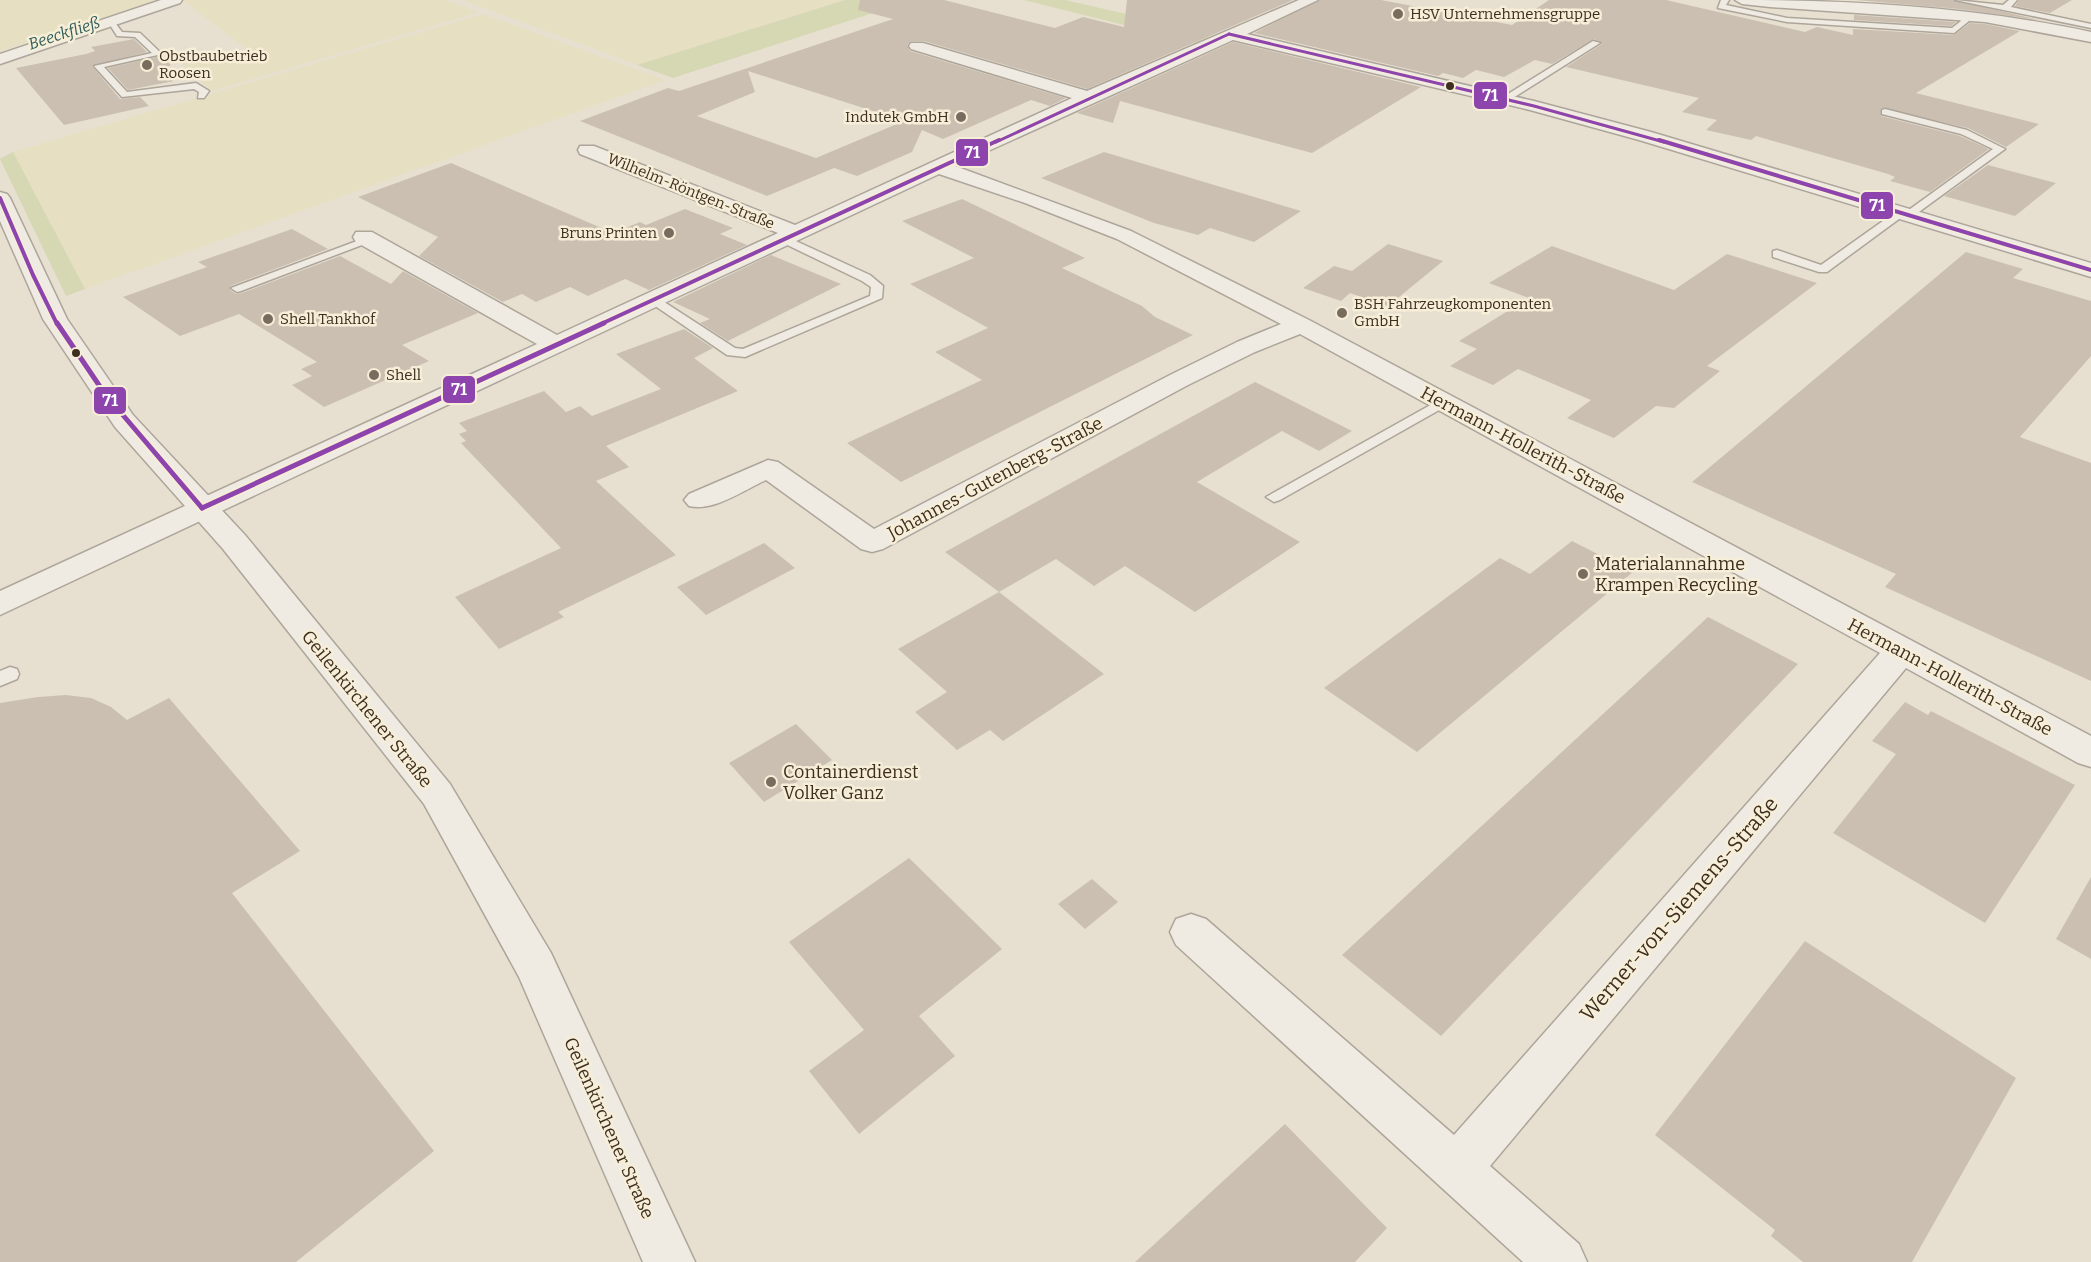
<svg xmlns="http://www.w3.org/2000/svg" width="2091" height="1262" font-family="Bitter,serif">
	<rect width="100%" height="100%" fill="#e7e0d1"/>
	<!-- farmland -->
	<g fill="#e6dfc2">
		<path d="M 0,0 L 157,0 L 0,51 Z"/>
		<path d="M 182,0 L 446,0 L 479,12 L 212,91 L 180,63 L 247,49 Z"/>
		<path d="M 463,0 L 845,0 L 637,65 Z"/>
		<path d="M 483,14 L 665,80 L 85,289 L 13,152 Z"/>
	</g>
	<!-- green -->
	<g fill="#d6d7b3">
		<path d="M 845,0 L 913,0 L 673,78 L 637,65 Z"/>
		<path d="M 1024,0 L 1065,0 L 1214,34 L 1196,43 Z"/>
		<path d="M 13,152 L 85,289 L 66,296 L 0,159 Z"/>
	</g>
	<!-- building -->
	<g fill="#cbbfb2" fill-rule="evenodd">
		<path d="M 860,0 L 944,0 L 1055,28 L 1083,17 L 1124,27 L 1127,0 L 1293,0 L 1087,89 L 924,41 L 911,41 L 907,45 L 910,51 L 1066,98 L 1050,106 L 1031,100 L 943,139 L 922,130 L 912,152 L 857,176 L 834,168 L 767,196 L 580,121 L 668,88 L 679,91 L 893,19 L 858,10 ZM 748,71 L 904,121 L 816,158 L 697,116 L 755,92 Z"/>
		<path d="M 1320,0 L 1381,0 L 1512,25 L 1549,0 L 1666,0 L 1805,32 L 1817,27 L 1853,35 L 1853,29 L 1954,35 L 1970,23 L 1985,24 L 2020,31 L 1916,93 L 2039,124 L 2006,147 L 1968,128 L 1881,108 L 1881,116 L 1960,136 L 1989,149 L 1930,192 L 1890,181 L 1895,177 L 1888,174 L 1756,136 L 1751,140 L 1706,130 L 1717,120 L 1682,112 L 1699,98 L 1566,67 L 1602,44 L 1594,39 L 1552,64 L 1535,60 L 1504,77 L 1476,70 L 1463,78 L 1443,73 L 1438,76 L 1254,33 Z"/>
		<path d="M 1856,0 L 1953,0 L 2039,20 L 1959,9 Z"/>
		<path d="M 2019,0 L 2072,0 L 2050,13 L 2015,6 Z"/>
		<path d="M 1854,15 L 1956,22 L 1951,26 L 1854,20 Z"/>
		<path d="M 134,39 L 147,52 L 92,66 L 120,99 L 140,97 L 149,106 L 64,125 L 16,68 L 86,54 L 95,51 L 91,47 Z"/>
		<path d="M 1233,42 L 1421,87 L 1312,153 L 1120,101 L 1113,123 L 1077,113 Z"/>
		<path d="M 161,56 L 171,65 L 162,69 L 174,81 L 128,90 L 108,68 Z"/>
		<path d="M 1104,152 L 1301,211 L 1254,242 L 1210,228 L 1198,235 L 1154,223 L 1041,178 Z"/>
		<path d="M 451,163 L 613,233 L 640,222 L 646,225 L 685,209 L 733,228 L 720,234 L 747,245 L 649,290 L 625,279 L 588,296 L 570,287 L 536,302 L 522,294 L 503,302 L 419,256 L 438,237 L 358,197 Z"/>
		<path d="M 1988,165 L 2056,183 L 2015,216 L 1944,196 Z"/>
		<path d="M 962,199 L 1085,258 L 1062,268 L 1142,306 L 1155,317 L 1193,335 L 901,482 L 847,443 L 982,380 L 935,352 L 988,328 L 910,284 L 974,258 L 902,221 Z"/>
		<path d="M 292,229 L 328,249 L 230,286 L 230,290 L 236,294 L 242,293 L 340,256 L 391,284 L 403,271 L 478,313 L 402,345 L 429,361 L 324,407 L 292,385 L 312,376 L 301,369 L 317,362 L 239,314 L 180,336 L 123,297 L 207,267 L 198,262 Z"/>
		<path d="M 1388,244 L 1443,261 L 1388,306 L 1350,293 L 1341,301 L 1303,288 L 1334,266 L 1352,271 Z"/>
		<path d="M 1552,246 L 1674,290 L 1727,254 L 1817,283 L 1707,366 L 1720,371 L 1674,408 L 1656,406 L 1614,438 L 1567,418 L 1591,400 L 1518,369 L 1493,385 L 1450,366 L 1477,349 L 1459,341 L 1529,298 L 1489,283 Z"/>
		<path d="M 1966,252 L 2023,269 L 2013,278 L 2091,301 L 2091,356 L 2020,437 L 2091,463 L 2091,681 L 1885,587 L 1896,574 L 1692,482 Z"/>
		<path d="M 771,255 L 841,284 L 728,341 L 700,323 L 710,319 L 673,302 Z"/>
		<path d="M 684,329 L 713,348 L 694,358 L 738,391 L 606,446 L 629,467 L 596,481 L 676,555 L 558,612 L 564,617 L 499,649 L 455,597 L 561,548 L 461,443 L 466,441 L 459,434 L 467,431 L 459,423 L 544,391 L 566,412 L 580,406 L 592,416 L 661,389 L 616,354 Z"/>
		<path d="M 1255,382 L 1352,431 L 1319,451 L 1282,431 L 1197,482 L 1300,542 L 1195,612 L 1125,566 L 1094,586 L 1056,559 L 999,592 L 945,552 Z"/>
		<path d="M 1572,541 L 1633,572 L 1417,752 L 1324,688 L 1500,558 L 1530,574 Z"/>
		<path d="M 764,543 L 795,568 L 706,615 L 677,587 Z"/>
		<path d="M 999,592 L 1104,674 L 1003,741 L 990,730 L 957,750 L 915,712 L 947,692 L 898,649 Z"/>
		<path d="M 1708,617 L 1798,664 L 1441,1036 L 1342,955 Z"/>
		<path d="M 66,695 L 91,698 L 111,707 L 127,720 L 169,698 L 300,851 L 232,893 L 434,1151 L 296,1262 L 0,1262 L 0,703 L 38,697 Z"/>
		<path d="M 1905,702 L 1928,715 L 1931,711 L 2075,785 L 1985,923 L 1833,833 L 1896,754 L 1872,741 Z"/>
		<path d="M 796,724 L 832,760 L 764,802 L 729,763 Z"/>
		<path d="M 909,858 L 1002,949 L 919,1016 L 955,1056 L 859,1134 L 809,1071 L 864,1030 L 789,942 Z"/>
		<path d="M 2091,877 L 2091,959 L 2056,939 Z"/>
		<path d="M 1092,879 L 1118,902 L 1085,929 L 1058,904 Z"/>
		<path d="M 1805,941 L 2016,1078 L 1912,1262 L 1803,1262 L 1771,1236 L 1775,1230 L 1655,1135 Z"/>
		<path d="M 1285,1124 L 1387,1228 L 1355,1262 L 1135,1262 Z"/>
	</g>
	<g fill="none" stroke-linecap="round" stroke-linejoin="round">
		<defs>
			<g id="service">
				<path d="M 1721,0 L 1729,0 L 1726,5 L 1787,18 L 1952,28 L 1961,21 L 1957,15 L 1961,13 L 1969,21 L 1954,33 L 1787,22 L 1718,8 Z"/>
				<path d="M 1955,0 L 2003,5 L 2009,0 L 2017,0 L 2011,7 L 2091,24 L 2091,28 Z"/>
				<path d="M 107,20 L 113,20 L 122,32 L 140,33 L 162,54 L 104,67 L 127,92 L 196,83 L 209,91 L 204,98 L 198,98 L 199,92 L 194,89 L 122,97 L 94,66 L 152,53 L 135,37 L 117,36 Z"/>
				<path d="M 1593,41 L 1600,43 L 1508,101 L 1500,99 Z"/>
				<path d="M 1885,109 L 1967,130 L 2005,149 L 1912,217 L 1903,216 L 1827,272 L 1819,272 L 1773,257 L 1773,251 L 1777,250 L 1821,265 L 1897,211 L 1906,212 L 1993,149 L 1961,134 L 1882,114 L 1882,110 Z"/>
				<path d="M 779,237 L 787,237 L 870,275 L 883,286 L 882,298 L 745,357 L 727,355 L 645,299 L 651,295 L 655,296 L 735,348 L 743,349 L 870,296 L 871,287 L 862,281 L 779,241 Z"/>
				<path d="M 365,238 L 375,240 L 241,291 L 237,292 L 231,288 Z"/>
				<path d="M 1443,398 L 1450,402 L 1448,405 L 1280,500 L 1274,502 L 1266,497 Z"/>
				<path d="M 10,667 L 17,669 L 19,674 L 17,679 L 0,686 L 0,671 Z"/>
			</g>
			<g id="minor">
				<path d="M 161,0 L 182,0 L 180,3 L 0,64 L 0,54 Z"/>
				<path d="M 1299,0 L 1318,0 L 1247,34 L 1534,101 L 1651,132 L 2091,263 L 2091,277 L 1639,140 L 1530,110 L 1233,40 L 955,166 L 1131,231 L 1309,320 L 2091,736 L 2091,767 L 2078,763 L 1906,668 L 1490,1166 L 1579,1244 L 1587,1262 L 1523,1262 L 1176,945 L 1170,932 L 1176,919 L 1191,914 L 1206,919 L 1454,1135 L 1880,653 L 1300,334 L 1255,352 L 1188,385 L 883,549 L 872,552 L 861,549 L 766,480 C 744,490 713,512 689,506 L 684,500 L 689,494 L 768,460 L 778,462 L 874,529 L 1170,375 L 1237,342 L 1281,324 L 1117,239 L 1025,203 L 939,174 L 0,615 L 0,591 L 537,344 L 356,242 L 353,237 L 356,232 L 372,232 L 557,335 L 778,233 L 580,154 L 578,150 L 580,146 L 594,146 L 795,225 L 1072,98 L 911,49 L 909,46 L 911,43 L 923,43 L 1087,91 Z"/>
				<path d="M 1735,0 C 1854,0 1975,7 2091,32 L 2091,42 L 1985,22 L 1770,7 L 1742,4 Z"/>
			</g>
			<path id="tertiary" d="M 0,192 L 7,194 L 10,198 L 67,319 L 133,415 L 245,535 L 450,784 L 551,953 L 695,1262 L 643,1262 L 519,977 L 424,804 L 223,549 L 115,427 L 43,319 L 0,221 Z"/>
		</defs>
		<!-- service casing -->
		<use href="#service" stroke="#ada599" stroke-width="3"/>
		<!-- minor casing -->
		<use href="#minor" stroke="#ada599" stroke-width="3"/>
		<!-- tertiary casing -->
		<use href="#tertiary" stroke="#ada599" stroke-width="3"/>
		<!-- service -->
		<use href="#service" fill="#efebe3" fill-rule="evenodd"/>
		<!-- minor -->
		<use href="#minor" fill="#efebe3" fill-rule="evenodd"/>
		<!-- tertiary -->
		<use href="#tertiary" fill="#efebe3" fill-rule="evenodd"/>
		<defs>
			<g id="bus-1-far2">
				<path d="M 1229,34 L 1534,106 L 1664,142"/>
				<path d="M 996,142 L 1229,34"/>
			</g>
			<g id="bus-1-far1">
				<path d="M 1659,140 L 2091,270"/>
				<path d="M 0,198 L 33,275 L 57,324"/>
				<path d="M 601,324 L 999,140"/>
			</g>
			<g id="bus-1">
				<path d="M 57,323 L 105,394 L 202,508"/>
				<path d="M 202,508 L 604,323"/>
			</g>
		</defs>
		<!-- bus-1-far2 casing -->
		<use href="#bus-1-far2" stroke="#f7eed8" stroke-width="5"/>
		<!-- bus-1-far1 casing -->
		<use href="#bus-1-far1" stroke="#f7eed8" stroke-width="7"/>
		<!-- bus-1 casing -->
		<use href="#bus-1" stroke="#f7eed8" stroke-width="9"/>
		<!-- bus-1-far2 -->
		<use href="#bus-1-far2" stroke="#8e44ad" stroke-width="3"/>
		<!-- bus-1-far1 -->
		<use href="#bus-1-far1" stroke="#8e44ad" stroke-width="4"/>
		<!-- bus-1 -->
		<use href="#bus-1" stroke="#8e44ad" stroke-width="5"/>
	</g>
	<!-- markers -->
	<g fill="#786c5e" stroke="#f7eed8" stroke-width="2">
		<circle cx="1398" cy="14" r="6"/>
		<circle cx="147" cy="65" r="6"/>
		<circle cx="961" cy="117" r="6"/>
		<circle cx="669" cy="233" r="6"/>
		<circle cx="1342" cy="313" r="6"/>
		<circle cx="268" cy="319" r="6"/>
		<circle cx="374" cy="375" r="6"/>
		<circle cx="1583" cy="574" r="6"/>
		<circle cx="771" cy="782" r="6"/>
	</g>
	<g fill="#3d2e20" stroke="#f7eed8" stroke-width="2">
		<circle cx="1450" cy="86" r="5"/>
		<circle cx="76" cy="353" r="5"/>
	</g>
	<g text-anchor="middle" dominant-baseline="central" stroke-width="5" stroke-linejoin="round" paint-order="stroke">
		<!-- far-poi labels -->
		<g font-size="15" fill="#3d2e20" stroke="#f7eed8" text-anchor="start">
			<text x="1410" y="14">HSV Unternehmensgruppe</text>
			<text x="159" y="56">Obstbaubetrieb<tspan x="159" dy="17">Roosen</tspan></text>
			<text x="949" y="117" text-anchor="end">Indutek GmbH</text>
			<text x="657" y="233" text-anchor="end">Bruns Printen</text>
			<text x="1354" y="304">BSH Fahrzeugkomponenten<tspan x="1354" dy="17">GmbH</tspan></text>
			<text x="280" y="319">Shell Tankhof</text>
			<text x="386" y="375">Shell</text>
		</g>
		<!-- far-street labels -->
		<g font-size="15" fill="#3d2e20" stroke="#f7eed8">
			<text transform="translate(691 191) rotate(22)">Wilhelm-Röntgen-Straße</text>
		</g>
		<!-- far-water labels -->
		<g font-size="16" font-style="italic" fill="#2f5d5a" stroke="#f7eed8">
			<text transform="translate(64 33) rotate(-18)">Beeckfließ</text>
		</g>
		<!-- street labels -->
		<g font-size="18" fill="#3d2e20" stroke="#f7eed8">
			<text transform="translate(1523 445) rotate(28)">Hermann-Hollerith-Straße</text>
			<text transform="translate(995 478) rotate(-28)">Johannes-Gutenberg-Straße</text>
			<text transform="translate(1950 677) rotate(28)">Hermann-Hollerith-Straße</text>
			<text transform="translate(367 709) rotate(51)">Geilenkirchener Straße</text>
			<text transform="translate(609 1128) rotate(66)">Geilenkirchener Straße</text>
		</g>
		<!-- poi labels -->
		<g font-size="18" fill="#3d2e20" stroke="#f7eed8" text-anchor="start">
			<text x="1595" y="564">Materialannahme<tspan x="1595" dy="21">Krampen Recycling</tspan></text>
			<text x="783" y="772">Containerdienst<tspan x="783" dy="21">Volker Ganz</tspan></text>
		</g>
		<!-- near-street labels -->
		<g font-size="21" fill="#3d2e20" stroke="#f7eed8">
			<text transform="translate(1679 909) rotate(-49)">Werner-von-Siemens-Straße</text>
		</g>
	</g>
	<g stroke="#f7eed8" stroke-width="2">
		<rect x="1473" y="81" width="35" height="29" rx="6" fill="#8e44ad"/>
		<rect x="955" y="138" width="34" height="29" rx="6" fill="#8e44ad"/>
		<rect x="1860" y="191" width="34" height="29" rx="6" fill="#8e44ad"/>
		<rect x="442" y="375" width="34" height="29" rx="6" fill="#8e44ad"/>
		<rect x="93" y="386" width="34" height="29" rx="6" fill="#8e44ad"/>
	</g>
	<g font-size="16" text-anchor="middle" font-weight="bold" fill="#fff">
		<text x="1490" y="101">71</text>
		<text x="972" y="158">71</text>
		<text x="1877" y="211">71</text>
		<text x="459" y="395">71</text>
		<text x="110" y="406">71</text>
	</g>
</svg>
